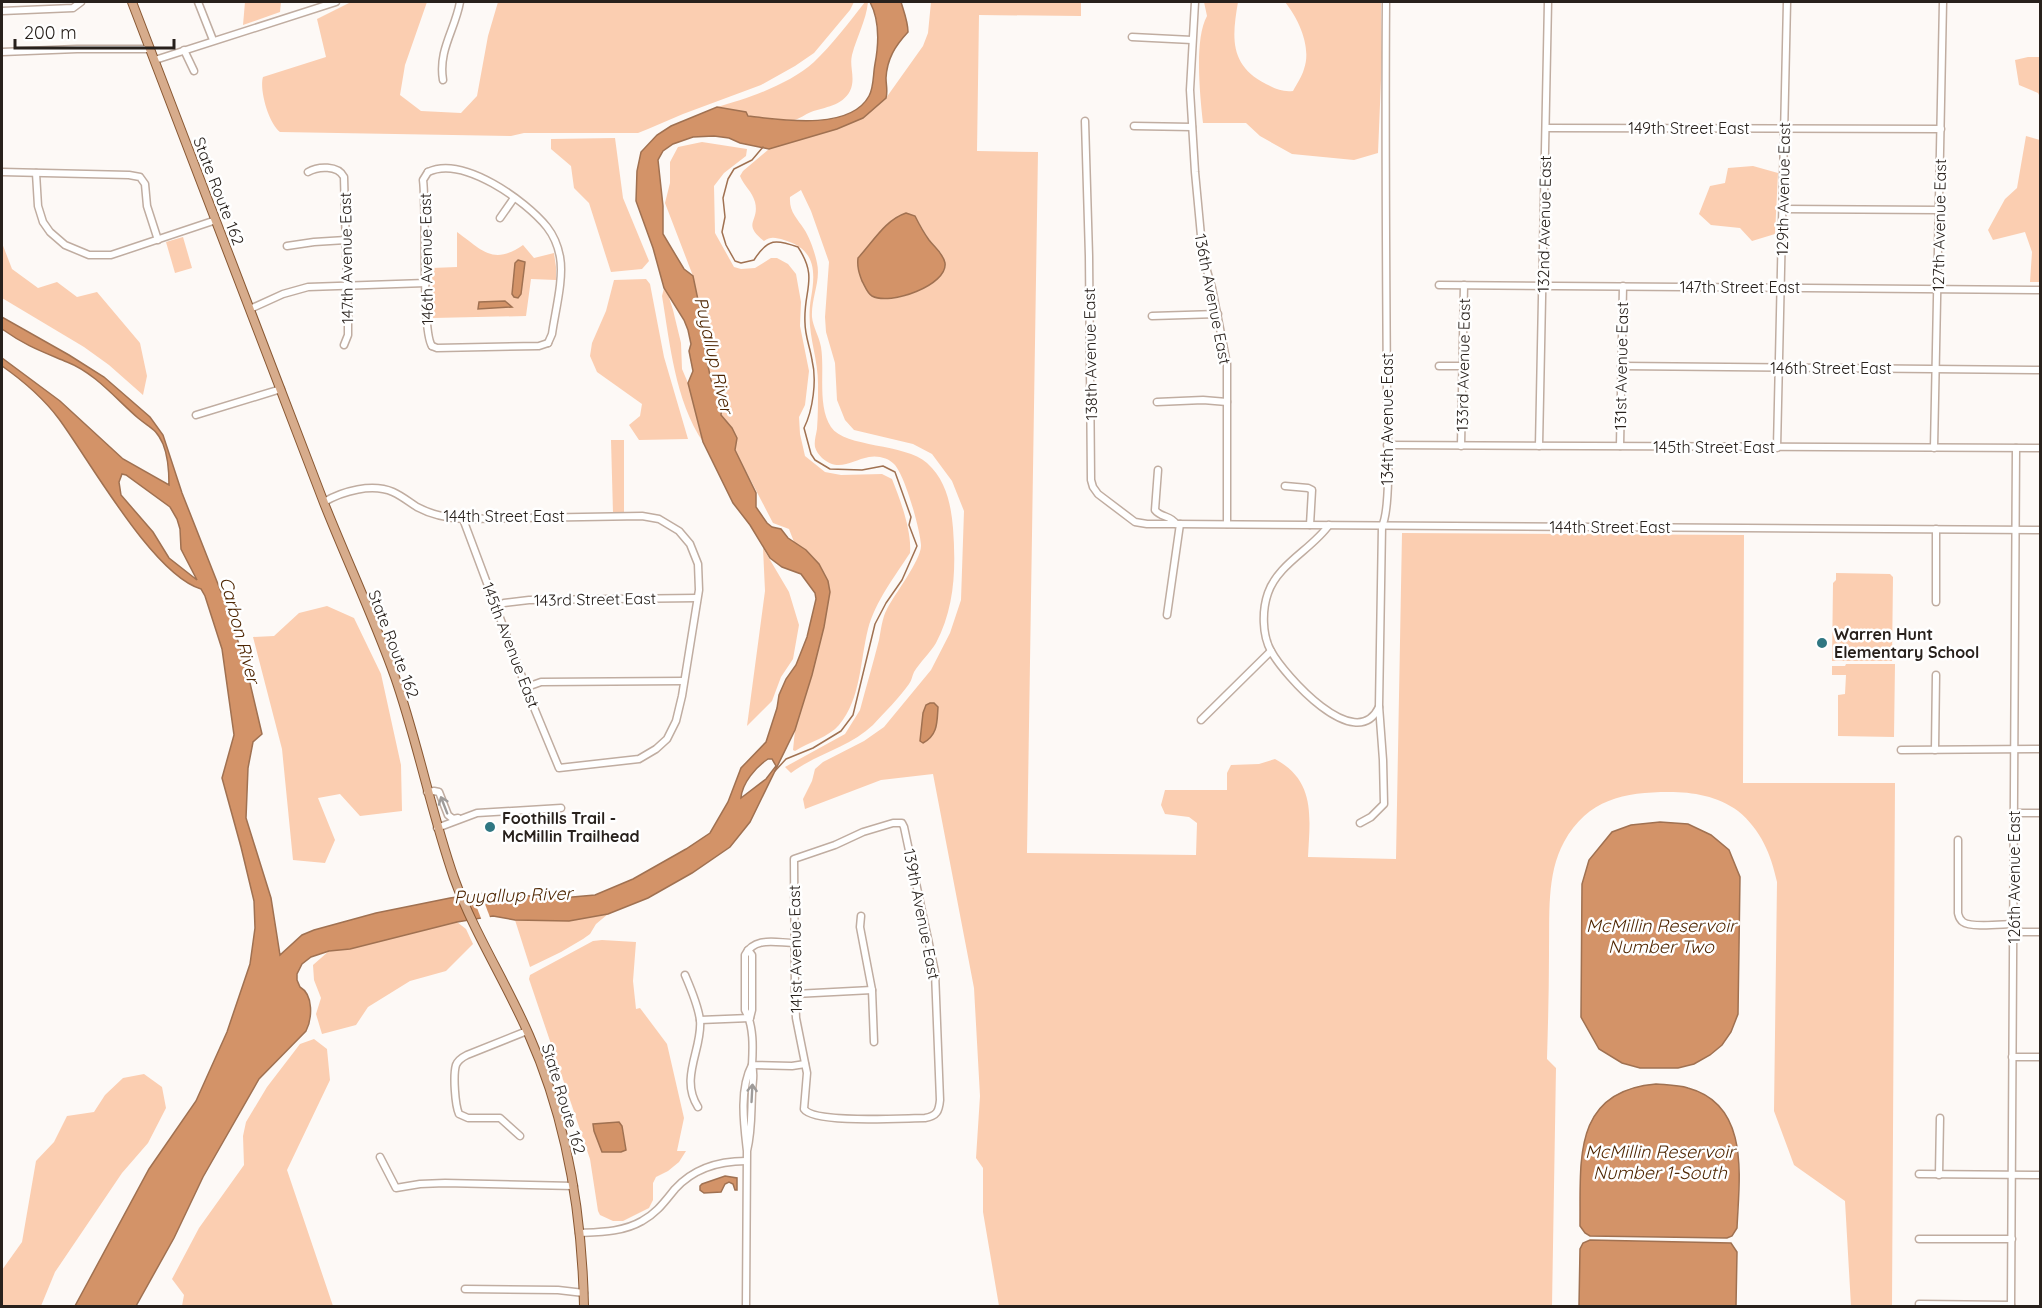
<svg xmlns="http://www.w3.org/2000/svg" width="2042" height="1308" font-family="Quicksand,sans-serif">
	<rect width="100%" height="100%" fill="#fdf9f6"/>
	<!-- green -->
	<g fill="#fbceb1" fill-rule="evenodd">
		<path d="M 245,2 L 281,2 L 280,12 L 243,25 Z"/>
		<path d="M 351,2 L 427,2 L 405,65 L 400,95 L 421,111 L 461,113 L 477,96 L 488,36 L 498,2 L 854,2 L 850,10 L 814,53 L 795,66 L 761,85 L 683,114 L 648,129 L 638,133 L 524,133 L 511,136 L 280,132 C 269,124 259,90 263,77 L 326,57 L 317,19 Z"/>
		<path d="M 865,2 L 868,2 C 866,21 857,36 852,55 C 849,67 856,78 850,91 C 842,106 825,107 811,112 C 805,114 800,119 794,120 C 774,124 737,113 717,107 C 747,99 790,84 814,62 C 831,46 851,20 865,2 Z"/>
		<path d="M 931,2 L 1081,2 L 1081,16 L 979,15 L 977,151 L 1038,152 L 1027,853 L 1196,855 L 1197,823 L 1189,817 L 1165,814 L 1161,805 L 1165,790 L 1227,790 L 1227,773 L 1231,765 L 1259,764 L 1275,759 C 1316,781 1310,817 1308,857 L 1396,859 L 1402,533 L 1744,535 L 1743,783 L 1895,783 L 1892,1306 L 1851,1306 L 1845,1201 L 1794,1165 L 1774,1111 L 1777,882 C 1771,854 1761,830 1738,811 C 1718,796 1693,792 1669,792 C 1624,792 1588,799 1564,842 C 1546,875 1550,916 1549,954 C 1549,989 1548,1024 1547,1059 L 1556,1068 L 1552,1306 L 999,1306 L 983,1212 L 983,1168 L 976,1158 L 980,1096 L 974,988 L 933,774 L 881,780 L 805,809 L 803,799 L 812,781 L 815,769 L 823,762 L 864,741 L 884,727 L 931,670 L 950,633 L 961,600 L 964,511 L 952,481 L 932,454 L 913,444 L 854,430 L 845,420 L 837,400 L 835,363 L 826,332 L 825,317 L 829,262 L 811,211 L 801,190 L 790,197 C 789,212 797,218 804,229 C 810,238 815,253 817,263 C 821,281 811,298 812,317 C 813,327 819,336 821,347 C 825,371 817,406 831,427 C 845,448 905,443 927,463 C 946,480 951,504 953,528 C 956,568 955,607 936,643 C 930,653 920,662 914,672 C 912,676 912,680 909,684 C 899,698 885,712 873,725 C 850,747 816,754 791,773 L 785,767 L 845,734 L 860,710 C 866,687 873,664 879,640 C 881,630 882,618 887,609 C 894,595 922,559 921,545 C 920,529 905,475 894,464 C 889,458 877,455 869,457 C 852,460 839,473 822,458 C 819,455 816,451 815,447 C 814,441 816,435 817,429 C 818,416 818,401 818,388 C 819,355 805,333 811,298 C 816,270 815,249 784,240 C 776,238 771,236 764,241 C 741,223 760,222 755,202 C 752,191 744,186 740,176 L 743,171 L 769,149 L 837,129 L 863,118 L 886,98 L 923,46 L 928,33 ZM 915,216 L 929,240 L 941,253 L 943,272 C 924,291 899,303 873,297 L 858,258 L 871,244 Z"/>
		<path d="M 1204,2 L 1238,2 C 1232,37 1229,65 1266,84 C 1276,89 1282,92 1293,91 C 1297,84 1302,76 1304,69 C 1312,47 1298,18 1285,2 L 1381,2 L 1382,56 L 1378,153 L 1354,160 L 1292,154 L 1260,136 L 1246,123 L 1203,123 C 1200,96 1194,39 1207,16 Z"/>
		<path d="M 2028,57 L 2040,57 L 2040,97 L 2038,93 L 2019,85 L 2015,60 Z"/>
		<path d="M 2026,136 L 2040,140 L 2040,282 L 2030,282 L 2032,252 L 2025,232 L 1993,240 L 1988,230 L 2005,199 L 2017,188 Z"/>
		<path d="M 615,138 L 623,198 L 649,261 L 642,269 L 611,272 L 589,203 L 574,188 L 571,166 L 551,149 L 551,139 Z"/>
		<path d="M 702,142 L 747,149 L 746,156 L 724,173 L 714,186 L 715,233 L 734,267 L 741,269 L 755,268 L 771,258 L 777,258 L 788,264 L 796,274 L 801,302 L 800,326 L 809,371 L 805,405 L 799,417 L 800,434 L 805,456 L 825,472 L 841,475 L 882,474 L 892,479 C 900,499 912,531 910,553 C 895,576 875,602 868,629 C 860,661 861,699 839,725 C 829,737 809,742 795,751 L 793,750 L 795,730 L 824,627 L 828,581 L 819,564 L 806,550 L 794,542 L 789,529 L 773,523 L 735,450 C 738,432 732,428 721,415 L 722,405 L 711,380 L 705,352 L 701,314 L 693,276 L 665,203 L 670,183 L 670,162 L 678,147 Z"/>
		<path d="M 1753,166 L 1778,173 L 1775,234 L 1752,241 L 1740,228 L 1711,225 L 1699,214 L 1710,186 L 1725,183 L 1728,168 Z"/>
		<path d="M 457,232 C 482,250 493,266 523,245 L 534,258 L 554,253 L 556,267 L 556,280 L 531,279 L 526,316 L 433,318 L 432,268 L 457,267 Z"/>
		<path d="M 183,237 L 192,268 L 175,273 L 166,242 Z"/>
		<path d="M 2,243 L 12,269 L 38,288 L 57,282 L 77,297 L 97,292 L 140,343 L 147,376 L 143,395 L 109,365 L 84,347 L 2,298 Z"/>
		<path d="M 646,279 L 650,284 L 664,357 L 688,439 L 639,440 L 629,425 L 640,416 L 642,404 L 597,372 L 590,356 L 592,343 L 606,311 L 614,280 Z"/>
		<path d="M 664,288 L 667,291 L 673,310 L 681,343 L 682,369 L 688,383 L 703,442 C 675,400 670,344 662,296 Z"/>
		<path d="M 611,440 L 624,440 L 624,513 L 613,513 Z"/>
		<path d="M 763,548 L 789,592 L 799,625 L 793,659 L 781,677 L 772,701 L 747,726 L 765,591 Z"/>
		<path d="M 1836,573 L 1890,574 L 1893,577 L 1892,661 L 1832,661 L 1833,583 L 1836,580 Z"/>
		<path d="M 327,606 L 354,618 L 381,674 L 401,765 L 402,811 L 360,816 L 340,794 L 318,798 L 335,840 L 325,863 L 293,860 L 282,749 L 253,637 L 274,636 L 299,613 Z"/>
		<path d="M 1846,664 L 1895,664 L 1894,737 L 1838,736 L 1838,695 L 1845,694 L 1846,675 L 1832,675 L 1832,666 L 1845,666 Z"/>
		<path d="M 608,914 L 596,924 L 590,934 L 583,939 L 561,952 L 530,967 L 515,920 L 569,921 Z"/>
		<path d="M 457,922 L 466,929 L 473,944 L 446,971 L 410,981 L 368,1007 L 356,1025 L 322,1034 L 316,1014 L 321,998 L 314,980 L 313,965 L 329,951 L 350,949 Z"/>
		<path d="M 602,940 L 636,942 L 633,981 L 636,1009 L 640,1008 L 667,1044 L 684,1118 L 677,1151 L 686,1151 L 679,1162 L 668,1171 L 656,1177 L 653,1183 L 653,1200 L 649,1208 L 623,1221 L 613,1221 L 600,1215 L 598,1211 L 590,1159 L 529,979 L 530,975 L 593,941 Z"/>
		<path d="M 314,1039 L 327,1049 L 330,1080 L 287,1170 L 333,1306 L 182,1306 L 184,1295 L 172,1279 L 199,1228 L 244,1165 L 243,1136 L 246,1122 L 267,1087 L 300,1044 Z"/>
		<path d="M 144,1074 L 162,1087 L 166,1108 L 148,1143 L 122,1173 L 55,1272 L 41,1306 L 2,1306 L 2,1270 L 22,1242 L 36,1161 L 54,1142 L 67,1116 L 94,1112 L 105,1095 L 123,1078 Z"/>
	</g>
	<!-- water -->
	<g fill="#d39368" stroke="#a07151" stroke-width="1.5" fill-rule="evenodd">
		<path d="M 870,2 L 901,2 C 904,12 908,22 908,32 C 895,46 887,59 886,78 C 886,85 888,91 886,98 L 863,118 L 837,129 L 769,149 L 740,143 L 729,138 L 714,136 L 693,137 L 673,144 L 663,151 L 658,160 L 663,206 L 663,234 L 684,269 L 693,276 L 701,314 L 705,352 L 711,380 L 722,405 L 721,415 L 732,428 L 737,438 L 735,450 L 756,493 L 756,507 L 767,523 L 772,527 L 781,529 L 788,538 L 806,550 L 819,564 L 828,581 L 830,592 L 824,627 L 812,675 L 795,730 L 750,822 L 730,847 L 692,873 L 648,898 L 608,914 L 569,921 L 515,920 L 493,916 L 457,922 L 350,949 L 329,951 L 311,957 L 302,964 L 297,974 L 297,980 L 300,987 C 314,995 312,1019 306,1031 L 259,1079 L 203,1177 L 174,1238 L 136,1306 L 75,1306 L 149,1169 L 196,1101 L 227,1032 L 250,964 L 255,928 L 254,901 L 241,847 L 222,778 L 234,735 L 222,649 L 205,596 L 201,589 C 153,575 90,461 59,419 C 44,399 22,380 2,366 L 2,358 L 60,401 L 123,459 L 169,485 C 169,472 168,456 163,444 C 156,428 150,428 138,418 C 116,399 95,373 67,362 C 41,351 26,346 2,329 L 2,317 L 69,355 L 104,377 L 150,417 L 163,435 L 182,493 L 227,607 L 246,666 L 262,734 L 253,742 L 248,768 L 246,818 L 271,898 L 280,955 L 302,935 L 314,930 L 376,913 L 450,898 L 485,893 L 561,898 L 595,895 L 633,879 L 686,849 L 710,833 L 728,802 L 741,768 L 766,742 L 777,708 L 779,695 L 786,679 L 796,665 L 807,637 L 816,599 L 815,593 L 801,574 L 782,567 L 770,558 L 750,525 L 733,503 L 703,442 L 688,383 L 693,371 L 689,351 L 691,344 L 688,330 L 684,320 L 664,288 L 653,248 L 636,201 L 637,171 L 641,152 L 657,135 L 671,126 L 717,107 L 746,112 L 748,116 C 781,120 850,131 869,96 C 874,87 873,74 875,64 C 879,43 880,21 870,2 ZM 122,474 L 126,475 L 170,507 L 177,519 L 180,529 L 181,549 L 197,580 L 169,558 L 153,532 L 121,495 L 119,482 ZM 768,759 L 772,759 L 776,766 L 766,779 L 741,798 C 742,783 756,767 768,759 Z"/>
		<path d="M 906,213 L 915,216 C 919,224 924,233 929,240 C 935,248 943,253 945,263 C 948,285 890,306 872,296 C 867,293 865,286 862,281 C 859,273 857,267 858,258 C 873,242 885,220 906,213 Z"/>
		<path d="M 518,260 L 525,262 L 521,294 L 518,298 L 514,297 L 512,294 L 515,263 Z"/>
		<path d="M 505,301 L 512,307 L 478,309 L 479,302 Z"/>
		<path d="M 930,703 L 934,703 L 938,707 C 937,722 938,735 923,743 L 920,741 L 923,713 L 926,705 Z"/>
		<path d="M 1660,822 L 1688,824 L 1711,835 L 1729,850 L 1740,877 L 1738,1014 L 1731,1032 L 1722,1045 L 1710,1055 L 1694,1064 L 1678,1068 L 1640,1068 L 1622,1063 L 1599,1049 L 1581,1017 L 1582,884 L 1589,860 L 1612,832 L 1631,825 Z"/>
		<path d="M 1656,1084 C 1667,1085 1678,1085 1688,1088 C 1751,1105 1739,1179 1737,1228 L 1732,1236 L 1727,1238 L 1590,1236 L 1585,1233 L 1580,1226 C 1581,1162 1571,1091 1656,1084 Z"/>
		<path d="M 619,1122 L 622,1126 L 626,1150 L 621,1152 L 602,1152 L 594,1131 L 593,1124 Z"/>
		<path d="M 725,1176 L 737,1178 L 737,1190 L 735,1190 L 733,1184 L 729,1182 L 725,1184 L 721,1192 L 704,1193 L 700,1190 L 700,1186 L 702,1184 Z"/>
		<path d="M 1590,1240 L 1731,1243 L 1737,1252 L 1736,1306 L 1579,1306 L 1580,1249 L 1583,1243 Z"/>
	</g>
	<!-- pier -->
	<path fill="#fdf9f6" d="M 480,891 L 491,920 L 482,921 L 471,892 Z"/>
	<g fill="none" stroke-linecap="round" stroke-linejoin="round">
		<!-- stream -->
		<path stroke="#a07151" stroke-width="1.5" d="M 763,147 L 752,160 L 734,169 L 728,179 L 723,198 L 725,217 L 722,232 L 726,245 L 735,261 L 741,263 L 754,260 C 768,238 776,239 798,247 C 819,279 803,290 805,323 C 805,336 810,347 812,360 C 817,380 813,410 804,428 L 811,454 L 815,460 L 830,469 L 862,470 L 883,466 L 895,472 L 911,517 L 909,525 L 917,546 L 902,580 L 886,603 L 875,624 L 853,715 L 841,731 L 813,748 L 786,759 L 775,771"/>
		<defs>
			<g id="minor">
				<path d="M 198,2 L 213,40"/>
				<path d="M 1195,2 L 1190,90 L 1195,172 L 1203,257 L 1212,288 L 1227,364 L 1227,524"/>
				<path d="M 2,11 L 73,8 L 81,2"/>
				<path d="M 1132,37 L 1192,40"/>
				<path d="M 184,50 L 194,71"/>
				<path d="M 2,52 L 77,49 L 150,49"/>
				<path d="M 155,60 L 336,2"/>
				<path d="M 443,80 C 438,50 455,30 460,2"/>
				<path d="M 1085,121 L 1089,256 L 1091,480 L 1093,487 L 1098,494 L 1135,522 L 1147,524 L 1176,524 L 2040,530"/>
				<path d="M 1134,126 L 1192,127"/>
				<path d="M 1546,128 L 1941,129"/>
				<path d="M 2,172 L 129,175 L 140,177 L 145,184 L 147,206 L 158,240"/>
				<path d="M 308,172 C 318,166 338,165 344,177 L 348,320 L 348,335 L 344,345"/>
				<path d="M 428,172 C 463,155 526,201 547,227 C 554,236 558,246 560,257 C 564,279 555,312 552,334 L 548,343"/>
				<path d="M 428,172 L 423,180 C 427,209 421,331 432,346"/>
				<path d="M 36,173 L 38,206 L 43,222 L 50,232 L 65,245 L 89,255 L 111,255 L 216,220"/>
				<path d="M 1782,209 L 1939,210"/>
				<path d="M 500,218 L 514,198"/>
				<path d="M 287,246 L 314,242 L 346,240"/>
				<path d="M 1439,285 L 2040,290"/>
				<path d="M 250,309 L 283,294 L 308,287 L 426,283"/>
				<path d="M 1152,316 L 1218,314"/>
				<path d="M 432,346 L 437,348 L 539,346 L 548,343"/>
				<path d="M 1439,366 L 1463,366"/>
				<path d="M 1621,366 L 2040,370"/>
				<path d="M 1157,402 L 1203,400 L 1227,402"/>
				<path d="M 196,415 L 281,389"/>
				<path d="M 1387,445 L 2040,448"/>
				<path d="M 1461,446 L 1464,285"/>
				<path d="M 1539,446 L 1548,2"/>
				<path d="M 1620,446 L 1623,286"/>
				<path d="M 1777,448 L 1787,2"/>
				<path d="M 1934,448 L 1943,2"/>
				<path d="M 1158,470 L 1155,510 C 1161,518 1171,515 1176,524"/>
				<path d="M 1285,486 L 1308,488 L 1312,490 L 1310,525"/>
				<path d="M 324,502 C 343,491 372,483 393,492 C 402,496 409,502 417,507 C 432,515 447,518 463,519 L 642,516 L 659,519 L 679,531 L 690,544 L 698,564 L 699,590 L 682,696 L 676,721 L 667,739 L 656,749 L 639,759 L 559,768 L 530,698 L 463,519"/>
				<path d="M 1329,525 C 1312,549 1278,564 1268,593 C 1262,610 1262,635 1271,651 C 1284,675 1356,756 1379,707"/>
				<path d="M 1936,529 L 1936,602"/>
				<path d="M 496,608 L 504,603 L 529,600 L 697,598"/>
				<path d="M 1167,615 L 1180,524"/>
				<path d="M 527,687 L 541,682 L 684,681"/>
				<path d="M 1201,720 L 1271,651"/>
				<path d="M 1901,750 L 2040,749"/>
				<path d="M 1935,750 L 1936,675"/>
				<path d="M 427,792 L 434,791 L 439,792 L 448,815 L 453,819 L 458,818"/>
				<path d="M 2014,813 L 2040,813"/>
				<path d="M 893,823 L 902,823 L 904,827 L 935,972 L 940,1100 C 939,1111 937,1116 925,1118 C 904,1118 814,1124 804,1109 L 807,1073 L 796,1018 L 795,994 L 794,859 L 835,845 L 863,832 Z"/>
				<path d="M 1360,823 L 1371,817 L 1384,804 L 1383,760 L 1379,706 L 1382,526 C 1392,507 1387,420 1387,394 C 1386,263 1385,132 1386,2"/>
				<path d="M 437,828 L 477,813 L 561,808"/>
				<path d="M 1958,840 L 1958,913 C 1959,917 1959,919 1963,922 C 1971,928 2003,924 2014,924"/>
				<path d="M 861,916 L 860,927 L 872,990 L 874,1042"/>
				<path d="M 2014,932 L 2040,932"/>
				<path d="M 795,943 C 776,943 755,936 745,955 L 745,1010 C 754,1026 753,1048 752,1065 L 792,1066 L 805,1064"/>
				<path d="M 748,950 L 752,955 L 752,1010 L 750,1018"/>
				<path d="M 685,975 C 691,989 698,1005 700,1020 C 703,1048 679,1078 698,1107"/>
				<path d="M 795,994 L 872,990"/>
				<path d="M 700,1020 L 750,1018"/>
				<path d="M 2012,1057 L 2040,1057"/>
				<path d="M 520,1136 L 500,1118 L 468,1118 L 459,1114 C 455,1105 453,1075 456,1065 C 458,1060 463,1057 467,1055 L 527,1031"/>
				<path d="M 380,1157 L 396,1188 L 420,1184 L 445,1183 L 574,1186"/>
				<path d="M 1919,1174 L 2040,1175"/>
				<path d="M 1939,1175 L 1940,1118"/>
				<path d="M 579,1233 C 601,1232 623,1232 642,1221 C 657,1213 665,1201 675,1189 C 694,1168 719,1161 746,1161"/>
				<path d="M 1919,1239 L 2012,1239"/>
				<path d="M 465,1289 L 558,1290 L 584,1293"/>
				<path d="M 1919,1304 L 2011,1305"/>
				<path d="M 746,1306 L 747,1151 C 744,1125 739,1089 752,1065 C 755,1076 752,1083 752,1093 C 751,1113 752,1131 747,1151"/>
				<path d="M 2011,1306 L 2016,448"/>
			</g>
			<path id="major" d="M 132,2 C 197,168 259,336 324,503 C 347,561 374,618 395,677 C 418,743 431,812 454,878 C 474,933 506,982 529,1035 C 567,1120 582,1214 584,1306"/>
		</defs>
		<!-- minor casing -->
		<use href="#minor" stroke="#c0ada1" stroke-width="9"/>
		<!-- major casing -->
		<use href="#major" stroke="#895833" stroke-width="10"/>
		<!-- minor -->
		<use href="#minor" stroke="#fff" stroke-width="6"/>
		<!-- major -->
		<use href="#major" stroke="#d7ac8c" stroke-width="8"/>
	</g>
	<!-- one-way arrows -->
	<defs><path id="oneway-shaft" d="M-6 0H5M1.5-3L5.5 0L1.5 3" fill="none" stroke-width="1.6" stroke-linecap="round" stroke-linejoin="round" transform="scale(1.5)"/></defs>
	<g stroke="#9e9b99">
		<use href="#oneway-shaft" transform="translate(444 805) rotate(-111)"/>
		<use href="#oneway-shaft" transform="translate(752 1093) rotate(-87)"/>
	</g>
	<!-- markers -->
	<g fill="#307782" stroke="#fff" stroke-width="2">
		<circle cx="1822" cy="643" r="6"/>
		<circle cx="490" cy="827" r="6"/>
	</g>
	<g text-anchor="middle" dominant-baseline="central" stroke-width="5" stroke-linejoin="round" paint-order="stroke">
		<!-- street labels -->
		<g font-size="16" fill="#28211c" stroke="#fff">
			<text x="1689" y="128">149th Street East</text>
			<text transform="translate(1783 189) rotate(-89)">129th Avenue East</text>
			<text transform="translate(219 191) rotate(69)">State Route 162</text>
			<text transform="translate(1544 224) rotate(-89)">132nd Avenue East</text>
			<text transform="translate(1939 225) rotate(-89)">127th Avenue East</text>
			<text transform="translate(346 258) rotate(-91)">147th Avenue East</text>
			<text transform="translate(426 259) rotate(-91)">146th Avenue East</text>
			<text x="1740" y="287">147th Street East</text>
			<text transform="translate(1213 299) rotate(79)">136th Avenue East</text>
			<text transform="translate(1090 354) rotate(-91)">138th Avenue East</text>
			<text transform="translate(1463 365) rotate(-89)">133rd Avenue East</text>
			<text transform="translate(1621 366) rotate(-89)">131st Avenue East</text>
			<text x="1831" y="368">146th Street East</text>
			<text transform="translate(1387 419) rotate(-90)">134th Avenue East</text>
			<text x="1714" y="447">145th Street East</text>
			<text x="504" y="516">144th Street East</text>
			<text x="1610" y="527">144th Street East</text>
			<text transform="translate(595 599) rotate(-1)">143rd Street East</text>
			<text transform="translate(394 644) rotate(69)">State Route 162</text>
			<text transform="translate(511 645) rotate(69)">145th Avenue East</text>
			<text transform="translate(2014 877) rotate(-90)">126th Avenue East</text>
			<text transform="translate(922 914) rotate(79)">139th Avenue East</text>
			<text transform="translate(795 949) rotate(-91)">141st Avenue East</text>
			<text transform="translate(564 1099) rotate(73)">State Route 162</text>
		</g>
		<!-- poi labels -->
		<g font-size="16" font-weight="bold" fill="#28211c" stroke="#fff" text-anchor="start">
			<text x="1834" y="634">Warren Hunt<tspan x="1834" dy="18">Elementary School</tspan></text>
			<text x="502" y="818">Foothills Trail -<tspan x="502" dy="18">McMillin Trailhead</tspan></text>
		</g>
		<!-- water labels -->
		<g font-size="18" font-style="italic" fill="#4f2602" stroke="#fff">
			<text transform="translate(714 355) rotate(77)">Puyallup River</text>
			<text transform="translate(240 630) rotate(75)">Carbon River</text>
			<text transform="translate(513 895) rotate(-2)">Puyallup River</text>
			<text x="1661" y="925">McMillin Reservoir<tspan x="1661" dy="21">Number Two</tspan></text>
			<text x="1660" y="1151">McMillin Reservoir<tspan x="1660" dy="21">Number 1-South</tspan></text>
		</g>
	</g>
	<!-- border -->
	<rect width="2042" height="1308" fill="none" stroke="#28211c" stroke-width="6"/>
	<!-- scale -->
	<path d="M15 39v9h159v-9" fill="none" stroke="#28211c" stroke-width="3"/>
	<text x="24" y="39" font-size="18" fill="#28211c" stroke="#ffffff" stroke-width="4.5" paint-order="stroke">200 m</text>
</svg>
